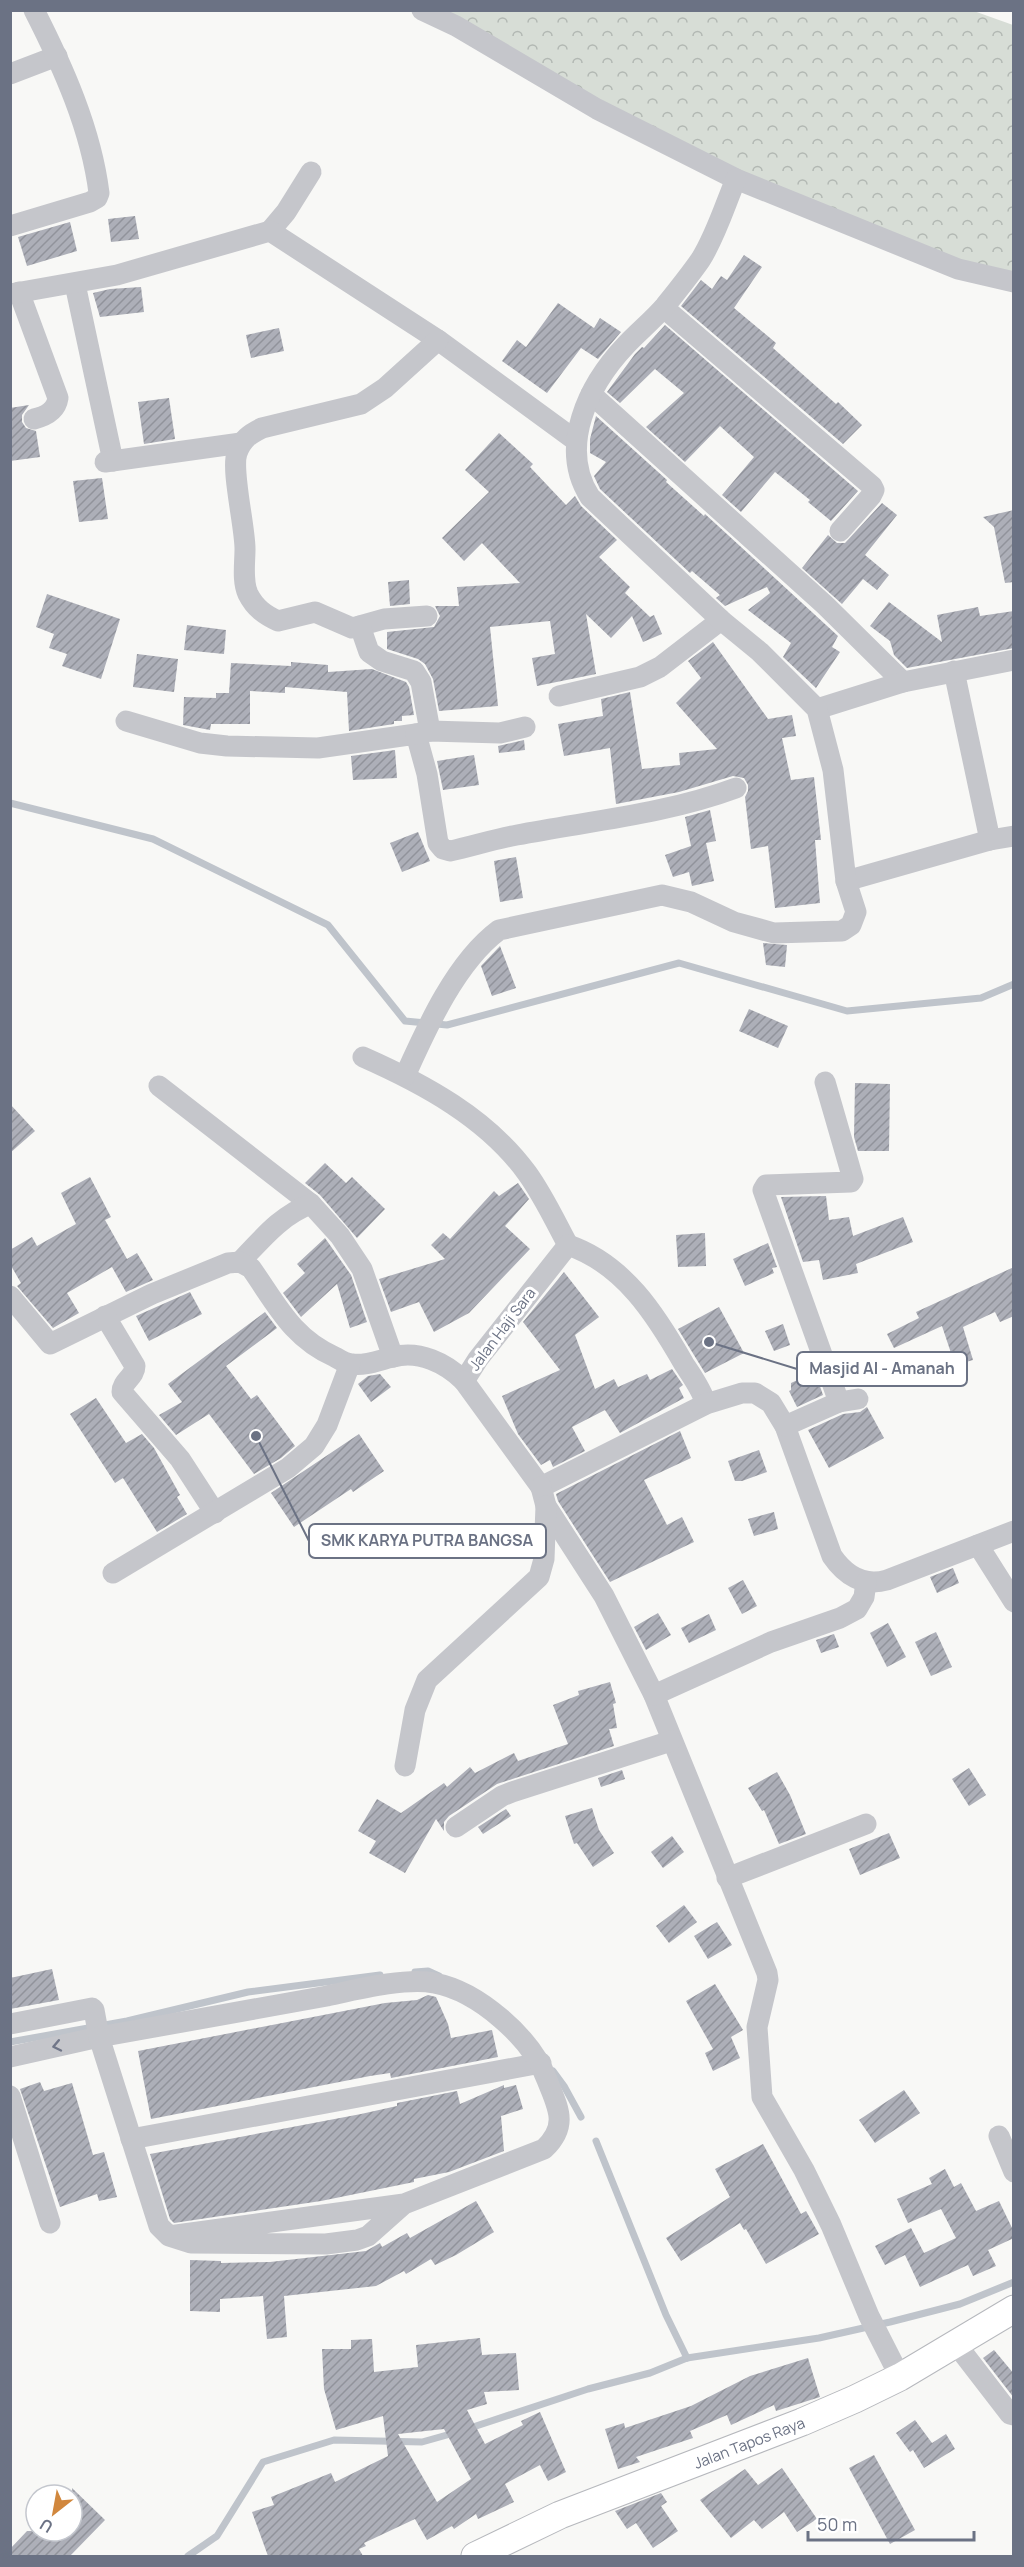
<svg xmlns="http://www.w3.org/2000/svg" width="1024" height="2567" font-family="Manrope,sans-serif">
	<defs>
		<pattern id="forest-crowns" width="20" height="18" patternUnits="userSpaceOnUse" patternTransform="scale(1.5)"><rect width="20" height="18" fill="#d7ddd6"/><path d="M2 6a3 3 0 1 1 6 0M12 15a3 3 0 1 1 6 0" fill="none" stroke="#b2b8b3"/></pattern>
		<pattern id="building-hatch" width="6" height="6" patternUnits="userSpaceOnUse" patternTransform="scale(1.5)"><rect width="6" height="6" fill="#adafb8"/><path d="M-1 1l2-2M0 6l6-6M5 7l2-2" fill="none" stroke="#91939b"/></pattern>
	</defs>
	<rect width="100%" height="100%" fill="#f8f8f6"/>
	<!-- forest -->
	<path fill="url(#forest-crowns)" d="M 971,10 L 1013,25 L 1013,282 L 820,213 L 422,11 Z"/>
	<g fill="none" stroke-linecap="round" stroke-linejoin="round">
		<!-- stream -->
		<g stroke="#bfc4cb" stroke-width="7">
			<path d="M 10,803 L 153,839 L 328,925 L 405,1021 L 447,1025 L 679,963 L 847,1011 L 981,998 L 1014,984"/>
			<path d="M 415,1972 L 428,1971 L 439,1976"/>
			<path d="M 10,2042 L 127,2021 L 248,1992 L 380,1975"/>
			<path d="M 553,2071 L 564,2086 L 581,2117"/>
			<path d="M 596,2141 L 666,2315 L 687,2358"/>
			<path d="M 467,2429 L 588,2389 L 650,2373 L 687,2358 L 819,2338 L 890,2322 L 960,2304 L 1014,2282"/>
			<path d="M 188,2556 L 217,2536 L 263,2462 L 334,2440 L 422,2442 L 454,2433"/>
		</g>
	</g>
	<!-- building -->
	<g fill="url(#building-hatch)" fill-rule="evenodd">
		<path d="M 135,216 L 139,239 L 111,242 L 108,219 Z"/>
		<path d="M 70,222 L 77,251 L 27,266 L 18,237 Z"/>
		<path d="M 744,255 L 762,267 L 734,308 L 776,343 L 773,348 L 836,404 L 838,402 L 862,425 L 843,444 L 681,306 L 701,280 L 712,289 L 721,276 L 727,280 Z"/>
		<path d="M 141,287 L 144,312 L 100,317 L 93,293 L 110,289 Z"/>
		<path d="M 558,303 L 594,328 L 600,318 L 621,332 L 598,359 L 581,348 L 547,393 L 502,361 L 517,340 L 526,347 Z"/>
		<path d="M 665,325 L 858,491 L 831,521 L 808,502 L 810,500 L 775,472 L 741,512 L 722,495 L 754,457 L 720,426 L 685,462 L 646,427 L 684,393 L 655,369 L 620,403 L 607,392 L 635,354 L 642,347 L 644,348 Z"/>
		<path d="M 279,328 L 284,351 L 251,358 L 246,335 Z"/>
		<path d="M 169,398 L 175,439 L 144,444 L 138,402 Z"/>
		<path d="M 29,405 L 22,415 L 22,422 L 26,428 L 36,431 L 40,457 L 10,461 L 10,408 Z"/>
		<path d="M 596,416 L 667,480 L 666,482 L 704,516 L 705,514 L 838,636 L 832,647 L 840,652 L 816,688 L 783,657 L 791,643 L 748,610 L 770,593 L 767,587 L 725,606 L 716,598 L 720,595 L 692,571 L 690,573 L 600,489 L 594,476 L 606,462 L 590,453 L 590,439 Z"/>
		<path d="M 499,433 L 533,464 L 530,467 L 566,505 L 575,496 L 581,506 L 617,540 L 599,557 L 630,587 L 625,593 L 650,617 L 654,615 L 662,634 L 643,642 L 632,616 L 611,638 L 586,614 L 596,674 L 537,686 L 532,658 L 555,654 L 550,621 L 490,627 L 498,706 L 439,711 L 433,679 L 425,664 L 418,659 L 387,649 L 387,632 L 434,627 L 440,616 L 435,606 L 459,606 L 457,587 L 520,583 L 482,543 L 464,561 L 442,538 L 489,492 L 465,470 Z"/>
		<path d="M 102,478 L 108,519 L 79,522 L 73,481 Z"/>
		<path d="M 882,503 L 897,515 L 865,555 L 889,575 L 877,590 L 863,579 L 842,604 L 802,568 L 828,535 L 837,543 L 845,543 Z"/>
		<path d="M 1014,510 L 1014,582 L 1005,583 L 994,527 L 983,517 Z"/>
		<path d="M 409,580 L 410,604 L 390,606 L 388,582 Z"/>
		<path d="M 47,594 L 120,619 L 101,679 L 62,666 L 67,654 L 49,648 L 54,634 L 36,627 Z"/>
		<path d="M 889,602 L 942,642 L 937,615 L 978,607 L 980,616 L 1014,611 L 1014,648 L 907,668 L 894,655 L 890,641 L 870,626 Z"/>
		<path d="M 187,625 L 226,630 L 224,654 L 184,650 Z"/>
		<path d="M 713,642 L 768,719 L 792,715 L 796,736 L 782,738 L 791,780 L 814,777 L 821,840 L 815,840 L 820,903 L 775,908 L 768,846 L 751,849 L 745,797 L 748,791 L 748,785 L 744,778 L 733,776 L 679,792 L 616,804 L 610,748 L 564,756 L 558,724 L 603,716 L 601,699 L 630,692 L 642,769 L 680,765 L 679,753 L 717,749 L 676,703 L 701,678 L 688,661 Z"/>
		<path d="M 137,654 L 178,659 L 174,692 L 133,687 Z"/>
		<path d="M 291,662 L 328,665 L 328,672 L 372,669 L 406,682 L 409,687 L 414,715 L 402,716 L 402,721 L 394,721 L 394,724 L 349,731 L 347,692 L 285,687 L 285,693 L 250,691 L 250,724 L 211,724 L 210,730 L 183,725 L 184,697 L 216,698 L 216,693 L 229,693 L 231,663 L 291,666 Z"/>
		<path d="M 524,740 L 525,750 L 499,753 L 498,746 Z"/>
		<path d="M 395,750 L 397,778 L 353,780 L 351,756 Z"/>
		<path d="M 474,755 L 479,785 L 443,790 L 437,761 Z"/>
		<path d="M 710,810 L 716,841 L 706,843 L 714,881 L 692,886 L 689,872 L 673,877 L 665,855 L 691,846 L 685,817 Z"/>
		<path d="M 418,832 L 430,861 L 402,872 L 390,843 Z"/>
		<path d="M 516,857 L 523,898 L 500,902 L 494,861 Z"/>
		<path d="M 763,943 L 787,945 L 785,967 L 766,965 Z"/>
		<path d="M 500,946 L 516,988 L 492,996 L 481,966 Z"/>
		<path d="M 749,1009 L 788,1026 L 778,1048 L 739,1031 Z"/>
		<path d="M 855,1083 L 890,1084 L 889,1151 L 858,1151 L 854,1137 Z"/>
		<path d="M 10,1104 L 35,1131 L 10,1153 Z"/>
		<path d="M 325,1163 L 346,1183 L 352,1177 L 385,1209 L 357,1238 L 320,1195 L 305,1183 Z"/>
		<path d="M 90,1177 L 111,1217 L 105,1220 L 127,1259 L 137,1253 L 153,1280 L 126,1292 L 112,1267 L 67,1293 L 79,1313 L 53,1328 L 17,1286 L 21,1283 L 10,1264 L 10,1250 L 32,1237 L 37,1246 L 76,1224 L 61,1193 Z"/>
		<path d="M 518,1183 L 529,1199 L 505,1226 L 530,1249 L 469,1313 L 434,1332 L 419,1302 L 391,1312 L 379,1279 L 445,1259 L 431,1245 L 443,1233 L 450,1239 L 494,1191 L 499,1196 Z"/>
		<path d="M 826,1196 L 829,1220 L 849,1217 L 853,1236 L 903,1217 L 913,1242 L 856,1264 L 858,1273 L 823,1280 L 819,1260 L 803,1262 L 781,1197 Z"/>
		<path d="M 705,1233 L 706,1266 L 678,1267 L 676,1235 Z"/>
		<path d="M 325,1238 L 351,1275 L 367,1322 L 350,1328 L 337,1284 L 301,1317 L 283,1293 L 305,1273 L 297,1264 Z"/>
		<path d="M 768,1243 L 777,1267 L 772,1268 L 774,1273 L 745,1286 L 733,1259 Z"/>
		<path d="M 1014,1267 L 1014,1316 L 1000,1322 L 995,1312 L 963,1327 L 973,1360 L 955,1365 L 942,1326 L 894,1348 L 887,1334 L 919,1318 L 916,1312 Z"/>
		<path d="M 564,1272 L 599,1317 L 575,1335 L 595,1389 L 614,1379 L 618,1387 L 647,1374 L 650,1380 L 672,1369 L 683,1385 L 679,1388 L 684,1398 L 620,1433 L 605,1410 L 572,1427 L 585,1451 L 553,1467 L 550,1460 L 541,1465 L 518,1434 L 502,1396 L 560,1370 L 523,1322 Z"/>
		<path d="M 190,1292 L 202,1314 L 149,1341 L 136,1316 Z"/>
		<path d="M 719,1307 L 744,1353 L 705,1373 L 678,1329 Z"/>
		<path d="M 265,1312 L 277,1328 L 226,1366 L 251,1399 L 257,1395 L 295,1446 L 281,1458 L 254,1474 L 209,1414 L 176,1435 L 159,1415 L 182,1402 L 168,1384 Z"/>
		<path d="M 783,1324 L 790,1345 L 774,1351 L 765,1331 Z"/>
		<path d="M 815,1372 L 823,1395 L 797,1407 L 789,1391 L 791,1390 L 791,1383 Z"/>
		<path d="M 380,1374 L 391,1387 L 371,1402 L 358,1384 L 368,1376 Z"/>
		<path d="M 96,1398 L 126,1443 L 142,1434 L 154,1448 L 180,1495 L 177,1497 L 187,1514 L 157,1532 L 123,1478 L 115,1483 L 70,1414 Z"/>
		<path d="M 867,1407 L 884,1438 L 829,1468 L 808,1430 L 843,1414 L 860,1412 Z"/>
		<path d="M 680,1431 L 691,1458 L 644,1480 L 667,1525 L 682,1517 L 694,1542 L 610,1582 L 558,1501 L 556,1494 Z"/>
		<path d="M 359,1434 L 384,1471 L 353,1492 L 351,1489 L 294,1527 L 271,1493 Z"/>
		<path d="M 759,1450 L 767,1472 L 742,1481 L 735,1481 L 728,1461 Z"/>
		<path d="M 774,1512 L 778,1529 L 754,1536 L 748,1519 Z"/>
		<path d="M 953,1568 L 959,1583 L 937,1593 L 930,1577 Z"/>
		<path d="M 743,1580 L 757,1606 L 742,1614 L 728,1588 Z"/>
		<path d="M 658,1613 L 671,1635 L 646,1650 L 634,1627 Z"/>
		<path d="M 709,1614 L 716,1630 L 689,1643 L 681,1628 Z"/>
		<path d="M 888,1623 L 906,1657 L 887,1667 L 870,1633 Z"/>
		<path d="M 936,1632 L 952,1667 L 931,1676 L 915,1642 Z"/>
		<path d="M 834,1634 L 839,1647 L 821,1653 L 816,1640 Z"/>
		<path d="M 610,1682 L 616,1703 L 613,1704 L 617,1728 L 609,1729 L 614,1746 L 497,1784 L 449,1816 L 444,1822 L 444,1831 L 436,1819 L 405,1873 L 369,1853 L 376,1841 L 358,1831 L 377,1799 L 401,1813 L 444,1783 L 447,1787 L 470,1767 L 475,1773 L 514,1753 L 518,1761 L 568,1744 L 553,1705 L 579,1695 L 578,1691 Z"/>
		<path d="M 969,1768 L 986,1795 L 969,1806 L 952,1779 Z"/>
		<path d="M 622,1770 L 625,1779 L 601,1787 L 598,1778 Z"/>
		<path d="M 777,1772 L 790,1795 L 806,1834 L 779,1844 L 764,1810 L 762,1811 L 748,1788 Z"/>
		<path d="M 592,1808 L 599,1830 L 614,1853 L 593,1867 L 577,1843 L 574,1844 L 565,1816 Z"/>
		<path d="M 506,1809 L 511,1816 L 483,1834 L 478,1827 Z"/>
		<path d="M 889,1833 L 900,1858 L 860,1875 L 849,1849 Z"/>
		<path d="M 672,1836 L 684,1852 L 663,1868 L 651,1852 Z"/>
		<path d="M 684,1905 L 697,1922 L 669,1943 L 656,1926 Z"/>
		<path d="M 717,1922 L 732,1945 L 708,1959 L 694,1936 Z"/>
		<path d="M 52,1969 L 59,2000 L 10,2009 L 10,1978 Z"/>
		<path d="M 715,1984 L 743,2030 L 731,2037 L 740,2058 L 713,2071 L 705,2053 L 713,2049 L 686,2001 Z"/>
		<path d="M 428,1995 L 436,1997 L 448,2024 L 451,2038 L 492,2030 L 498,2057 L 391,2078 L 390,2073 L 370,2076 L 151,2119 L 138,2051 L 385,2003 L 417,2000 Z"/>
		<path d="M 40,2082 L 44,2091 L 72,2083 L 93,2155 L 104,2152 L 117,2197 L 99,2201 L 97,2194 L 60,2207 L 20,2089 Z"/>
		<path d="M 504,2085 L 504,2088 L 516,2085 L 523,2109 L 501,2116 L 504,2151 L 449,2172 L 414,2179 L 414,2182 L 321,2201 L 174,2223 L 170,2219 L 150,2154 L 361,2114 L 397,2106 L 397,2103 L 457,2091 L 460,2104 Z"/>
		<path d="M 904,2090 L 920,2113 L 875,2143 L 859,2120 Z"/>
		<path d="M 763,2144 L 801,2214 L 806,2211 L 819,2234 L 766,2264 L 746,2229 L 744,2230 L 740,2223 L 681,2261 L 666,2238 L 730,2197 L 715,2169 Z"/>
		<path d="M 945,2169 L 954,2187 L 961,2183 L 976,2211 L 999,2201 L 1014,2232 L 1014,2238 L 988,2250 L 996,2266 L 973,2276 L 968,2265 L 920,2287 L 905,2255 L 885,2265 L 875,2246 L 911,2228 L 924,2253 L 956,2238 L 941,2209 L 908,2223 L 897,2199 L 932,2184 L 929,2178 Z"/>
		<path d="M 476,2201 L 494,2232 L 456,2255 L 435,2265 L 431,2259 L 406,2274 L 404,2271 L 376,2286 L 284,2296 L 287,2337 L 267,2339 L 263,2296 L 220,2299 L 220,2312 L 190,2311 L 190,2260 L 221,2261 L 221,2263 L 270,2262 L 366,2251 L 380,2243 L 382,2247 L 407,2233 L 410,2238 Z"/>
		<path d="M 480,2338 L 482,2355 L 516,2353 L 519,2390 L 484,2392 L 487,2404 L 467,2410 L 485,2444 L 523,2425 L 521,2421 L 540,2412 L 566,2472 L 548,2481 L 540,2465 L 505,2484 L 514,2502 L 478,2519 L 476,2514 L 454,2529 L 452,2526 L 427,2540 L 415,2519 L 364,2543 L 366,2546 L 359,2549 L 363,2556 L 268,2556 L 252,2512 L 274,2505 L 271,2497 L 331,2473 L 335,2482 L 388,2456 L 383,2416 L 336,2430 L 324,2389 L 322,2349 L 351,2349 L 351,2340 L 372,2339 L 374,2372 L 418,2367 L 416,2345 ZM 444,2429 L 471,2479 L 437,2502 L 398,2434 Z"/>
		<path d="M 994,2350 L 1014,2374 L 1014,2398 L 983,2358 Z"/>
		<path d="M 808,2358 L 820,2397 L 776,2411 L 774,2405 L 731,2425 L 727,2415 L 690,2431 L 693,2438 L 636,2457 L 640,2462 L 618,2469 L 605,2429 L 624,2423 L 625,2428 L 691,2406 L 750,2376 Z"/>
		<path d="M 915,2420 L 932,2443 L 946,2434 L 955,2449 L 924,2468 L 913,2450 L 910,2452 L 896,2433 Z"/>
		<path d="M 874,2455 L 915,2530 L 890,2544 L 849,2468 Z"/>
		<path d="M 782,2468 L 817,2519 L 797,2532 L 784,2512 L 762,2529 L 754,2520 L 731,2538 L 700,2500 L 745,2469 L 758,2485 Z"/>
		<path d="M 72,2488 L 105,2520 L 70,2556 L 10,2556 L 10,2549 L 27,2531 L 72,2531 Z"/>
		<path d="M 661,2493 L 667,2502 L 661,2506 L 678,2531 L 653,2548 L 636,2523 L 627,2529 L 615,2511 Z"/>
	</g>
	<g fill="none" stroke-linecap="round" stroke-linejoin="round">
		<defs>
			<g id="major">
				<path id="s1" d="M 475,2556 L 560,2515 L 802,2422 L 855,2399 L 900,2377 L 1014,2309"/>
			</g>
		</defs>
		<!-- major casing -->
		<use href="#major" stroke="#b6b8bd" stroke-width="29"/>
		<!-- minor -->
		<g stroke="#c5c6cb" stroke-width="21">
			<path d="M 422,10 L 456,26 L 597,109 L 736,179 L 958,269 L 1014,282"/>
			<path d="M 10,74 L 57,56"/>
			<path d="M 10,226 L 90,202 L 97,198 L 99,193 C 91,129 63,67 34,10"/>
			<path d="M 270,231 L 286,212 L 311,172"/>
			<path d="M 75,284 L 113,461"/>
			<path d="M 19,292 L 58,398 C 56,411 46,416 34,419"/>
			<path d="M 10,294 L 117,275 L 270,231 L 438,340 L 575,440"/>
			<path d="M 664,308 L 872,486 L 874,490 L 871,496 L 840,531"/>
			<path d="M 591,394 L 825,605 L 903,682"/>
			<path d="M 105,462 L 241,443"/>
			<path d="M 427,616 L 384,619 L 352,628 L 315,612 L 278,621 C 265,615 255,608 248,594 C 242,581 245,563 245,549 C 245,526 231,470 237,453 C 242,439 250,434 262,428 L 361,404 L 385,388 L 438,340"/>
			<path d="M 360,626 L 369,652 L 382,661 L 414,671 L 421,682 L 430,731"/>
			<path d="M 954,671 L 990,840"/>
			<path d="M 559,696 L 640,677 L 660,667 L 721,620"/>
			<path d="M 817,709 L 903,682 L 1014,660"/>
			<path d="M 126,721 L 200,743 L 227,746 L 318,748 L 416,734 L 427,774 L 438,843 L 443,849 L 450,851 C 473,846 494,839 517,835 C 590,821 666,814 736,788"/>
			<path d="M 416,734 L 430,731 L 500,733 L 525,727"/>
			<path d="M 846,881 L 990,840 L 1014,836"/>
			<path d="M 363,1057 C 424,1084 487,1118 527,1173 C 543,1195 555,1221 568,1245"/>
			<path d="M 405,1076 C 427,1027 456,962 499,930 L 662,895 L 691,902 L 734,922 L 774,933 L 842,931 L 851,925 L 856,912 L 846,881 L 833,770 L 817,709 L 760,652 L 721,620 L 590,497 C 558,447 588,385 626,345 C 638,332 653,320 665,306 C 677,291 690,275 701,259 C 716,235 725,205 736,179"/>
			<path d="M 825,1082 L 853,1179 L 851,1182 L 766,1185 L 763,1190 L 839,1402"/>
			<path d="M 159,1086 L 311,1204"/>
			<path d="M 568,1245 C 624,1264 656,1315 684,1364 C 692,1376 702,1390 706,1404"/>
			<path d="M 240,1262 C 262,1239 281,1215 311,1204 L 340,1236 L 362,1269 L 393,1357"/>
			<path d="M 10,1296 L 50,1344 L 152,1294 L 228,1263 L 240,1262 L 251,1268 C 277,1305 292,1338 335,1357 C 340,1360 346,1364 352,1364 C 366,1366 379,1360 393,1357 C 419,1350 446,1363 464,1381 L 478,1359 L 568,1245"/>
			<path d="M 105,1316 L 135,1366 C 135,1377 122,1381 122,1392 L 180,1459 L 215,1513"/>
			<path d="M 464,1381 L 541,1487 L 706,1404 L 742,1393 L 755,1393 L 771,1403 L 785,1426 L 832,1556 C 845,1575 863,1587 887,1580 L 1014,1531"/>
			<path d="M 785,1426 L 839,1402 L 858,1399"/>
			<path d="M 541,1487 L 546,1506 L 604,1596 L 654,1695 L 767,1973 L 768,1980 L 757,2027 L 762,2097 L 804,2170 L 831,2225 L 869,2316 L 900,2377"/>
			<path d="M 978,1545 L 1014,1602"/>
			<path d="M 113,1573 L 288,1468 L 314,1446 L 327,1425 L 350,1364"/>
			<path d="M 654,1695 L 771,1642 L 840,1618 L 857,1609 L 864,1597 L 866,1582"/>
			<path d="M 405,1766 L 415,1710 L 427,1680 L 539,1577 L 544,1559 L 546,1506"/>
			<path d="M 456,1827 L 502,1796 L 512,1792 L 671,1741"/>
			<path d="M 727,1878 L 866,1824"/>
			<path d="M 10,2024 L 92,2008 L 94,2010 L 99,2037 L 10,2057"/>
			<path d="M 10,2096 L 50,2223"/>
			<path d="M 999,2136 L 1014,2172"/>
			<path d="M 131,2139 L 541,2063"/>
			<path d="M 169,2236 L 404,2204 L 544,2149 C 569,2125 558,2108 547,2080 C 532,2038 478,1991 434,1983 C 407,1977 355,1990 327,1996 C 251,2009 175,2023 99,2037 L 159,2226 L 169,2236 L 191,2243 L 326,2244 L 357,2240 L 368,2236 L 404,2204"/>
			<path d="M 956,2344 L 1010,2414 L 1014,2415"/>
		</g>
		<!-- major -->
		<use href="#major" stroke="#fff" stroke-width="27"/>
	</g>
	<!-- one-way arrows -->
	<defs><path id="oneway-chevron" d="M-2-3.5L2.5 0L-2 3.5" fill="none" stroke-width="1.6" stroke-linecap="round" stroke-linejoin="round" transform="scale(1.5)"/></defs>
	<use stroke="#707688" href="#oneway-chevron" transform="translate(57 2046) rotate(168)"/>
	<g text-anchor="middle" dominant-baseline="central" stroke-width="6" stroke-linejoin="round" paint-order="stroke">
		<!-- street labels -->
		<g font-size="15" fill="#6b7284" stroke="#fff">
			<text transform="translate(502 1329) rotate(-53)">Jalan Haji Sara</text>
			<text stroke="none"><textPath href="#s1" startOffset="297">Jalan Tapos Raya</textPath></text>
		</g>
	</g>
	<!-- callouts -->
	<path fill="none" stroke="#6b7284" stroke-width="2" d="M709 1342L797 1369M256 1436L309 1541"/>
	<g fill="#6b7284" stroke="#fff" stroke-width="2">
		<circle cx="709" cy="1342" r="6"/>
		<circle cx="256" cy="1436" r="6"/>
	</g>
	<g fill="#fff" stroke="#6b7284" stroke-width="2">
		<rect x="797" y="1352" width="170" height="34" rx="6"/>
		<rect x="309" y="1524" width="237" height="34" rx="6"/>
	</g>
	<g font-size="16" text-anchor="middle" font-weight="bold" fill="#6b7284">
		<text x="882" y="1374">Masjid Al - Amanah</text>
		<text x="427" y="1546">SMK KARYA PUTRA BANGSA</text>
	</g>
	<!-- border -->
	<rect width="1024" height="2567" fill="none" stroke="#6b7284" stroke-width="24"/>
	<!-- north arrow -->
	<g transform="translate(54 2513) rotate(211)"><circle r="28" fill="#ffffff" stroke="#c4c7ce" stroke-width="1.5"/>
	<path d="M0-4.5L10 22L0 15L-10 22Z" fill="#d1873d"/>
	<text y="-9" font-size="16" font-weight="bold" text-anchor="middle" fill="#6b7284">U</text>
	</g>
	<!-- scale -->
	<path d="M808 2531v9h166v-9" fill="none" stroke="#6b7284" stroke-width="3"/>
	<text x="817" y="2531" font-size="18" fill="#6b7284" stroke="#ffffff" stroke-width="4.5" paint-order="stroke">50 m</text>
</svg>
